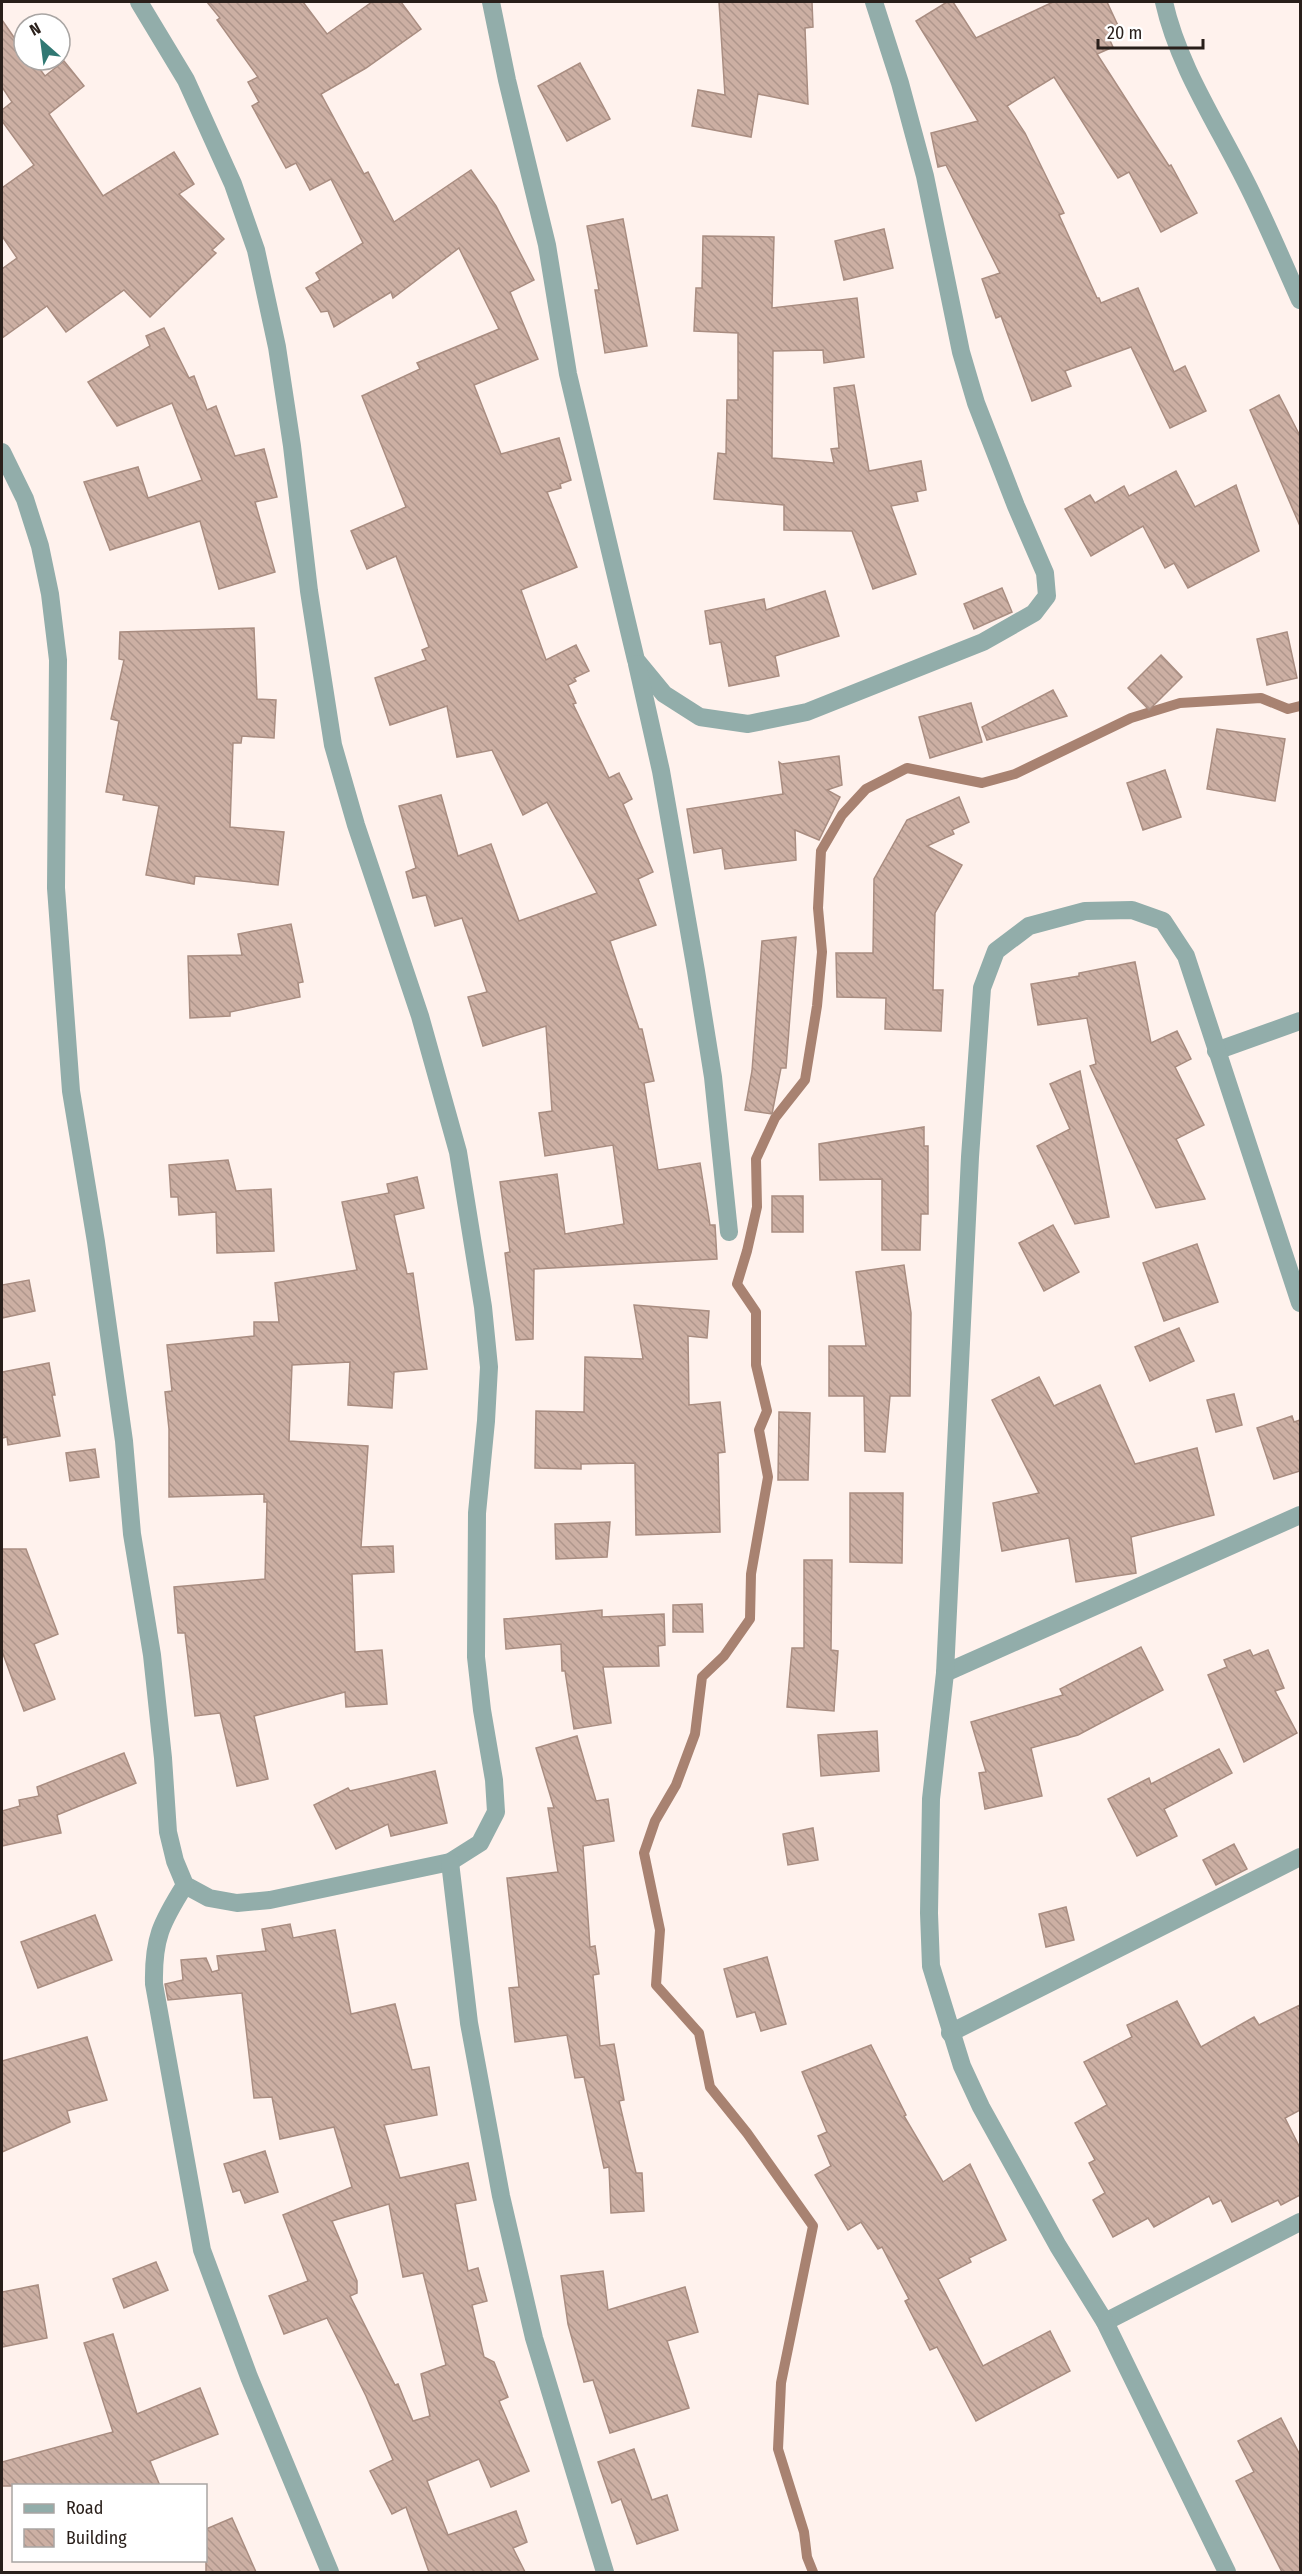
<svg xmlns="http://www.w3.org/2000/svg" width="1302" height="2574" font-family="'Fira Sans Condensed',sans-serif">
	<defs>
		<pattern id="building-back-hatch" width="6" height="6" patternUnits="userSpaceOnUse" patternTransform="scale(1.5)"><rect width="6" height="6" fill="#ccafa3"/><path d="M-1 5l2 2M0 0l6 6M5-1l2 2" fill="none" stroke="#af968c"/></pattern>
	</defs>
	<rect width="100%" height="100%" fill="#fff2ed"/>
	<g fill="none" stroke-linecap="round" stroke-linejoin="round">
		<!-- stream -->
		<path stroke="#a88271" stroke-width="10" d="M 813,2572 L 807,2557 L 804,2532 L 778,2449 L 781,2383 L 813,2226 L 747,2133 L 710,2087 L 699,2033 L 656,1985 L 660,1930 L 644,1853 L 655,1821 L 676,1785 L 695,1734 L 702,1677 L 724,1656 L 750,1619 L 751,1574 L 768,1477 L 759,1430 L 767,1411 L 756,1365 L 756,1312 L 737,1284 L 747,1251 L 757,1207 L 756,1159 L 775,1118 L 805,1080 L 817,1006 L 822,952 L 818,908 L 821,851 L 842,815 L 866,789 L 907,768 L 982,783 L 1015,774 L 1131,718 L 1180,703 L 1261,698 L 1288,709 L 1300,706"/>
	</g>
	<!-- building -->
	<g fill="url(#building-back-hatch)" stroke="#a98d81" stroke-width="1.5" fill-rule="evenodd">
		<path d="M 207,2 L 303,2 L 327,34 L 372,2 L 401,2 L 421,29 L 366,68 L 321,94 L 364,174 L 368,172 L 394,222 L 471,170 L 496,206 L 534,280 L 510,292 L 538,359 L 474,385 L 501,454 L 559,438 L 571,480 L 560,484 L 561,488 L 547,492 L 577,567 L 521,590 L 546,660 L 576,645 L 589,671 L 574,678 L 576,681 L 568,685 L 576,703 L 573,704 L 609,778 L 619,773 L 632,799 L 623,804 L 653,872 L 638,879 L 656,925 L 610,941 L 639,1029 L 642,1029 L 654,1081 L 644,1083 L 658,1170 L 700,1163 L 710,1225 L 715,1225 L 717,1259 L 534,1269 L 533,1339 L 516,1340 L 505,1253 L 510,1252 L 500,1182 L 557,1174 L 565,1234 L 624,1224 L 613,1145 L 545,1156 L 539,1113 L 552,1111 L 546,1026 L 483,1046 L 468,997 L 487,992 L 462,918 L 435,926 L 426,895 L 413,898 L 406,872 L 416,868 L 399,806 L 441,795 L 458,856 L 491,844 L 519,921 L 597,893 L 547,802 L 523,815 L 492,750 L 457,757 L 447,706 L 390,725 L 375,678 L 426,660 L 422,650 L 429,647 L 396,556 L 367,569 L 351,531 L 406,507 L 362,396 L 420,369 L 417,363 L 499,329 L 459,248 L 393,298 L 391,292 L 334,327 L 328,311 L 321,312 L 306,288 L 320,280 L 316,273 L 363,243 L 331,179 L 310,190 L 296,163 L 286,168 L 252,106 L 259,102 L 248,82 L 258,77 L 217,20 L 220,18 Z"/>
		<path d="M 719,2 L 812,2 L 813,27 L 805,28 L 808,104 L 758,94 L 751,137 L 692,126 L 698,90 L 725,95 Z"/>
		<path d="M 947,2 L 953,2 L 976,38 L 1053,2 L 1107,2 L 1120,30 L 1108,36 L 1113,47 L 1097,54 L 1169,166 L 1171,165 L 1197,213 L 1161,232 L 1129,172 L 1118,178 L 1054,77 L 1007,106 L 1025,133 L 1064,213 L 1059,215 L 1097,298 L 1099,298 L 1101,303 L 1138,288 L 1174,372 L 1185,366 L 1206,411 L 1170,428 L 1131,347 L 1065,371 L 1071,386 L 1032,401 L 1001,316 L 996,318 L 982,279 L 1000,273 L 946,165 L 938,167 L 931,133 L 978,121 L 916,21 Z"/>
		<path d="M 2,20 L 22,49 L 24,47 L 24,60 L 33,60 L 45,76 L 64,61 L 84,86 L 49,114 L 103,196 L 174,152 L 194,184 L 179,194 L 224,239 L 212,250 L 216,253 L 150,317 L 124,290 L 66,332 L 47,306 L 2,338 L 2,269 L 17,258 L 2,236 L 2,188 L 34,165 L 2,121 L 2,110 L 12,102 L 2,87 Z"/>
		<path d="M 580,63 L 610,119 L 567,141 L 538,86 Z"/>
		<path d="M 623,219 L 647,346 L 605,353 L 595,290 L 599,290 L 587,226 Z"/>
		<path d="M 884,229 L 893,268 L 844,280 L 835,241 Z"/>
		<path d="M 703,236 L 774,237 L 772,308 L 857,298 L 864,357 L 824,363 L 823,350 L 773,351 L 772,458 L 834,463 L 831,449 L 839,448 L 834,388 L 854,385 L 869,471 L 921,461 L 926,490 L 916,492 L 918,501 L 891,506 L 916,574 L 873,589 L 852,531 L 784,530 L 784,505 L 714,499 L 718,453 L 726,454 L 727,400 L 738,400 L 738,333 L 694,331 L 696,288 L 702,288 Z"/>
		<path d="M 164,328 L 189,378 L 194,376 L 207,410 L 216,406 L 235,456 L 264,449 L 277,497 L 255,502 L 275,572 L 219,589 L 200,521 L 110,550 L 84,482 L 138,467 L 148,498 L 202,480 L 172,403 L 117,426 L 88,382 L 150,346 L 146,336 Z"/>
		<path d="M 1279,395 L 1300,436 L 1300,526 L 1250,410 Z"/>
		<path d="M 1176,471 L 1195,507 L 1236,485 L 1259,551 L 1188,588 L 1174,563 L 1165,568 L 1143,526 L 1091,556 L 1065,509 L 1090,495 L 1095,503 L 1124,486 L 1129,496 Z"/>
		<path d="M 1002,588 L 1012,612 L 974,629 L 964,604 Z"/>
		<path d="M 825,591 L 839,636 L 775,656 L 779,676 L 729,686 L 721,642 L 710,644 L 705,611 L 764,599 L 766,610 Z"/>
		<path d="M 254,628 L 257,699 L 276,700 L 274,738 L 242,736 L 241,743 L 233,743 L 230,827 L 284,832 L 278,885 L 195,876 L 194,884 L 146,875 L 159,806 L 123,800 L 124,795 L 106,792 L 119,721 L 111,719 L 124,660 L 119,659 L 120,632 Z"/>
		<path d="M 1287,632 L 1297,678 L 1267,685 L 1257,639 Z"/>
		<path d="M 1161,655 L 1182,677 L 1149,710 L 1128,688 Z"/>
		<path d="M 1053,690 L 1067,716 L 987,740 L 982,727 Z"/>
		<path d="M 971,703 L 982,742 L 930,758 L 919,717 Z"/>
		<path d="M 1217,729 L 1285,739 L 1275,801 L 1207,789 Z"/>
		<path d="M 839,756 L 842,785 L 827,790 L 840,797 L 819,840 L 795,830 L 796,860 L 725,869 L 722,848 L 694,853 L 687,809 L 783,794 L 779,762 L 782,764 Z"/>
		<path d="M 1165,770 L 1181,817 L 1143,830 L 1127,783 Z"/>
		<path d="M 959,797 L 969,822 L 952,830 L 954,834 L 927,846 L 962,865 L 935,913 L 933,990 L 943,990 L 941,1031 L 885,1029 L 886,998 L 837,997 L 836,953 L 873,953 L 874,879 L 907,820 Z"/>
		<path d="M 291,924 L 303,982 L 298,983 L 300,997 L 230,1012 L 230,1016 L 190,1018 L 188,956 L 242,955 L 238,934 Z"/>
		<path d="M 796,937 L 786,1068 L 781,1068 L 772,1114 L 745,1110 L 752,1071 L 762,941 Z"/>
		<path d="M 1135,962 L 1151,1043 L 1177,1031 L 1191,1059 L 1175,1067 L 1204,1125 L 1176,1139 L 1205,1199 L 1156,1208 L 1090,1066 L 1096,1064 L 1087,1018 L 1038,1025 L 1031,984 L 1079,976 L 1079,973 Z"/>
		<path d="M 1080,1071 L 1109,1217 L 1075,1224 L 1037,1146 L 1070,1129 L 1050,1084 Z"/>
		<path d="M 924,1127 L 924,1146 L 928,1146 L 928,1214 L 921,1214 L 920,1250 L 882,1250 L 882,1179 L 820,1180 L 819,1144 Z"/>
		<path d="M 228,1160 L 236,1191 L 271,1189 L 274,1251 L 217,1253 L 216,1212 L 179,1215 L 178,1197 L 171,1197 L 169,1165 Z"/>
		<path d="M 417,1177 L 424,1208 L 394,1215 L 407,1274 L 413,1273 L 427,1369 L 394,1372 L 392,1408 L 348,1405 L 350,1362 L 292,1365 L 289,1441 L 368,1446 L 361,1547 L 393,1546 L 394,1572 L 352,1574 L 355,1652 L 382,1650 L 387,1704 L 346,1707 L 345,1692 L 254,1716 L 268,1779 L 237,1786 L 220,1713 L 195,1716 L 185,1633 L 178,1633 L 174,1587 L 265,1579 L 267,1502 L 264,1502 L 264,1494 L 169,1497 L 169,1429 L 165,1392 L 172,1391 L 167,1345 L 254,1336 L 254,1322 L 279,1322 L 275,1283 L 357,1270 L 342,1202 L 389,1193 L 387,1184 Z"/>
		<rect x="772" y="1196" width="31" height="36"/>
		<path d="M 1053,1225 L 1079,1272 L 1044,1291 L 1019,1243 Z"/>
		<path d="M 1197,1244 L 1218,1302 L 1164,1321 L 1143,1263 Z"/>
		<path d="M 904,1265 L 911,1313 L 910,1396 L 890,1396 L 885,1452 L 865,1451 L 864,1396 L 829,1396 L 829,1346 L 866,1346 L 856,1272 Z"/>
		<path d="M 29,1280 L 35,1311 L 2,1318 L 2,1285 Z"/>
		<path d="M 634,1305 L 709,1311 L 707,1338 L 688,1336 L 689,1405 L 720,1402 L 725,1452 L 718,1453 L 720,1532 L 636,1535 L 635,1463 L 581,1464 L 581,1469 L 535,1468 L 536,1411 L 584,1412 L 585,1357 L 643,1359 Z"/>
		<path d="M 1179,1328 L 1194,1361 L 1150,1381 L 1135,1347 Z"/>
		<path d="M 49,1363 L 55,1395 L 52,1395 L 60,1436 L 8,1445 L 7,1437 L 2,1438 L 2,1372 Z"/>
		<path d="M 1039,1377 L 1054,1406 L 1100,1385 L 1135,1464 L 1197,1448 L 1214,1515 L 1131,1537 L 1136,1573 L 1076,1582 L 1069,1538 L 1002,1551 L 993,1503 L 1039,1493 L 992,1400 Z"/>
		<path d="M 1234,1394 L 1242,1425 L 1216,1432 L 1207,1400 Z"/>
		<path d="M 779,1412 L 810,1413 L 808,1480 L 778,1480 Z"/>
		<path d="M 1292,1416 L 1294,1422 L 1300,1420 L 1300,1471 L 1274,1479 L 1257,1428 Z"/>
		<path d="M 95,1449 L 99,1477 L 70,1481 L 66,1453 Z"/>
		<path d="M 850,1493 L 903,1493 L 902,1563 L 850,1562 Z"/>
		<path d="M 610,1522 L 607,1557 L 556,1559 L 555,1524 Z"/>
		<path d="M 2,1549 L 26,1549 L 58,1634 L 34,1644 L 55,1699 L 24,1711 L 2,1651 Z"/>
		<path d="M 804,1560 L 832,1560 L 831,1650 L 838,1651 L 834,1711 L 787,1707 L 792,1648 L 804,1648 Z"/>
		<path d="M 702,1604 L 703,1632 L 673,1632 L 673,1605 Z"/>
		<path d="M 602,1610 L 602,1617 L 664,1614 L 665,1645 L 658,1646 L 659,1666 L 603,1667 L 611,1723 L 574,1729 L 565,1671 L 562,1671 L 561,1644 L 506,1649 L 504,1619 Z"/>
		<path d="M 1141,1647 L 1163,1690 L 1078,1735 L 1031,1748 L 1042,1796 L 985,1809 L 979,1773 L 986,1772 L 971,1722 L 1063,1695 L 1060,1689 Z"/>
		<path d="M 1250,1650 L 1253,1656 L 1268,1650 L 1284,1688 L 1275,1691 L 1297,1733 L 1244,1762 L 1208,1675 L 1227,1667 L 1224,1660 Z"/>
		<path d="M 877,1731 L 879,1771 L 821,1776 L 818,1735 Z"/>
		<path d="M 577,1736 L 596,1801 L 608,1799 L 614,1841 L 583,1846 L 590,1947 L 595,1946 L 599,1974 L 593,1975 L 600,2046 L 614,2044 L 624,2100 L 619,2101 L 636,2173 L 642,2173 L 644,2211 L 611,2213 L 609,2167 L 604,2168 L 584,2077 L 575,2078 L 567,2035 L 515,2042 L 509,1988 L 519,1987 L 507,1878 L 558,1872 L 548,1808 L 554,1808 L 536,1748 Z"/>
		<path d="M 1219,1749 L 1232,1773 L 1164,1809 L 1177,1836 L 1137,1856 L 1108,1799 L 1149,1778 L 1151,1784 Z"/>
		<path d="M 124,1753 L 136,1783 L 57,1815 L 61,1833 L 2,1846 L 2,1811 L 20,1806 L 19,1800 L 39,1796 L 37,1787 Z"/>
		<path d="M 435,1771 L 447,1823 L 391,1836 L 388,1824 L 336,1849 L 314,1805 L 348,1788 L 350,1791 Z"/>
		<path d="M 813,1828 L 818,1860 L 788,1865 L 783,1834 Z"/>
		<path d="M 1234,1844 L 1247,1869 L 1216,1885 L 1203,1860 Z"/>
		<path d="M 1066,1907 L 1074,1940 L 1046,1947 L 1039,1914 Z"/>
		<path d="M 95,1915 L 112,1960 L 38,1988 L 21,1942 Z"/>
		<path d="M 290,1924 L 293,1938 L 335,1930 L 351,2014 L 395,2004 L 412,2070 L 429,2067 L 437,2115 L 384,2125 L 400,2178 L 468,2163 L 476,2200 L 455,2204 L 468,2271 L 478,2268 L 487,2301 L 472,2305 L 484,2357 L 494,2362 L 508,2397 L 499,2401 L 529,2471 L 491,2487 L 479,2459 L 427,2481 L 448,2535 L 516,2511 L 527,2542 L 513,2548 L 525,2572 L 429,2572 L 406,2507 L 392,2514 L 370,2471 L 393,2460 L 366,2396 L 327,2318 L 284,2334 L 269,2296 L 308,2281 L 283,2215 L 352,2187 L 334,2127 L 280,2139 L 272,2097 L 254,2098 L 242,1993 L 168,2000 L 165,1984 L 183,1980 L 181,1960 L 206,1958 L 212,1972 L 219,1970 L 217,1956 L 266,1951 L 262,1929 ZM 389,2204 L 403,2277 L 423,2273 L 446,2365 L 421,2374 L 430,2416 L 413,2421 L 398,2384 L 395,2385 L 350,2296 L 357,2293 L 357,2281 L 332,2221 Z"/>
		<path d="M 767,1957 L 786,2024 L 761,2031 L 755,2012 L 737,2017 L 724,1969 Z"/>
		<path d="M 1177,2001 L 1201,2047 L 1254,2017 L 1259,2025 L 1300,2005 L 1300,2110 L 1285,2118 L 1300,2148 L 1300,2195 L 1281,2205 L 1278,2200 L 1232,2222 L 1221,2200 L 1213,2204 L 1209,2196 L 1154,2227 L 1148,2218 L 1113,2237 L 1093,2200 L 1105,2193 L 1089,2163 L 1095,2160 L 1075,2123 L 1107,2105 L 1084,2062 L 1132,2037 L 1127,2025 Z"/>
		<path d="M 87,2037 L 107,2100 L 67,2111 L 70,2122 L 2,2152 L 2,2061 Z"/>
		<path d="M 871,2045 L 906,2115 L 904,2116 L 943,2182 L 970,2164 L 1006,2240 L 969,2258 L 971,2262 L 938,2279 L 983,2366 L 1050,2331 L 1070,2371 L 976,2421 L 937,2347 L 930,2350 L 905,2301 L 909,2299 L 882,2247 L 878,2249 L 861,2222 L 848,2230 L 815,2175 L 831,2166 L 818,2136 L 827,2132 L 802,2072 Z"/>
		<path d="M 265,2151 L 278,2192 L 245,2203 L 240,2190 L 233,2192 L 224,2164 Z"/>
		<path d="M 156,2262 L 168,2290 L 124,2308 L 113,2279 Z"/>
		<path d="M 603,2271 L 608,2310 L 685,2287 L 698,2332 L 667,2341 L 689,2408 L 610,2433 L 593,2380 L 584,2382 L 568,2324 L 561,2276 Z"/>
		<path d="M 38,2285 L 47,2338 L 2,2347 L 2,2292 Z"/>
		<path d="M 113,2334 L 137,2414 L 200,2388 L 218,2434 L 150,2461 L 160,2486 L 2,2486 L 2,2462 L 113,2432 L 84,2343 Z"/>
		<path d="M 1281,2418 L 1300,2455 L 1300,2572 L 1282,2572 L 1236,2481 L 1254,2472 L 1238,2441 Z"/>
		<path d="M 634,2449 L 652,2500 L 667,2495 L 678,2530 L 637,2544 L 621,2499 L 612,2503 L 598,2462 Z"/>
		<path d="M 232,2518 L 256,2572 L 206,2572 L 206,2529 Z"/>
	</g>
	<g fill="none" stroke-linecap="round" stroke-linejoin="round">
		<!-- street -->
		<g stroke="#92adaa" stroke-width="18">
			<path d="M 491,2 L 507,80 L 547,245 L 568,374 L 636,660 L 664,694 L 700,717 L 748,724 L 807,712 L 983,642 L 1034,613 L 1047,596 L 1045,573 L 1016,506 L 976,403 L 961,352 L 925,176 L 900,83 L 874,2"/>
			<path d="M 1164,2 C 1178,65 1216,122 1245,180 C 1265,219 1282,260 1300,300"/>
			<path d="M 2,452 L 25,499 L 40,546 L 50,594 L 58,660 L 56,888 L 71,1091 L 96,1242 L 124,1441 L 132,1534 L 152,1655 L 163,1758 L 168,1832 L 175,1861 L 185,1885 L 209,1898 L 237,1903 L 270,1900 L 450,1862 L 480,1843 L 496,1812 L 494,1780 L 482,1710 L 476,1657 L 477,1513 L 486,1421 L 489,1367 L 483,1307 L 458,1152 L 420,1016 L 356,825 L 333,745 L 309,591 L 292,446 L 277,347 L 256,250 L 233,184 L 186,80 L 139,2"/>
			<path d="M 637,664 L 661,771 L 696,971 L 713,1077 L 729,1232"/>
			<path d="M 1216,1051 L 1300,1021"/>
			<path d="M 945,1673 L 1300,1515"/>
			<path d="M 450,1862 L 469,2023 L 501,2196 L 534,2338 L 605,2572"/>
			<path d="M 185,1885 C 161,1923 153,1939 154,1984 L 202,2250 L 249,2377 L 330,2572"/>
			<path d="M 950,2033 L 1300,1857"/>
			<path d="M 1105,2322 L 1300,2222"/>
			<path d="M 1227,2572 L 1105,2322 L 1058,2246 L 981,2107 L 962,2066 L 931,1966 L 929,1913 L 931,1799 L 945,1673 L 970,1157 L 982,988 L 996,951 L 1029,926 L 1085,911 L 1132,910 L 1163,921 L 1186,956 L 1300,1303"/>
		</g>
	</g>
	<!-- border -->
	<rect width="1302" height="2574" fill="none" stroke="#291f1a" stroke-width="6"/>
	<!-- legend -->
	<rect x="12" y="2484" width="195" height="78" fill="#ffffff" stroke="#a9a5a3" stroke-width="1.5"/>
	<rect x="24" y="2504" width="30" height="9" fill="#92adaa" stroke="#a9a5a3" stroke-width="1.5"/>
	<text x="66" y="2514" font-size="18" fill="#291f1a">Road</text>
	<rect x="24" y="2529" width="30" height="18" fill="url(#building-back-hatch)" stroke="#a9a5a3" stroke-width="1.5"/>
	<text x="66" y="2544" font-size="18" fill="#291f1a">Building</text>
	<!-- north arrow -->
	<g transform="translate(42 42) rotate(332)"><circle r="28" fill="#ffffff" stroke="#a9a5a3" stroke-width="1.5"/>
	<path d="M0-4.5L10 22L0 15L-10 22Z" fill="#307873"/>
	<text y="-9" font-size="16" font-weight="bold" text-anchor="middle" fill="#291f1a">N</text>
	</g>
	<!-- scale -->
	<path d="M1098 39v9h105v-9" fill="none" stroke="#291f1a" stroke-width="3"/>
	<text x="1107" y="39" font-size="18" fill="#291f1a" stroke="#ffffff" stroke-width="4.5" paint-order="stroke">20 m</text>
</svg>
